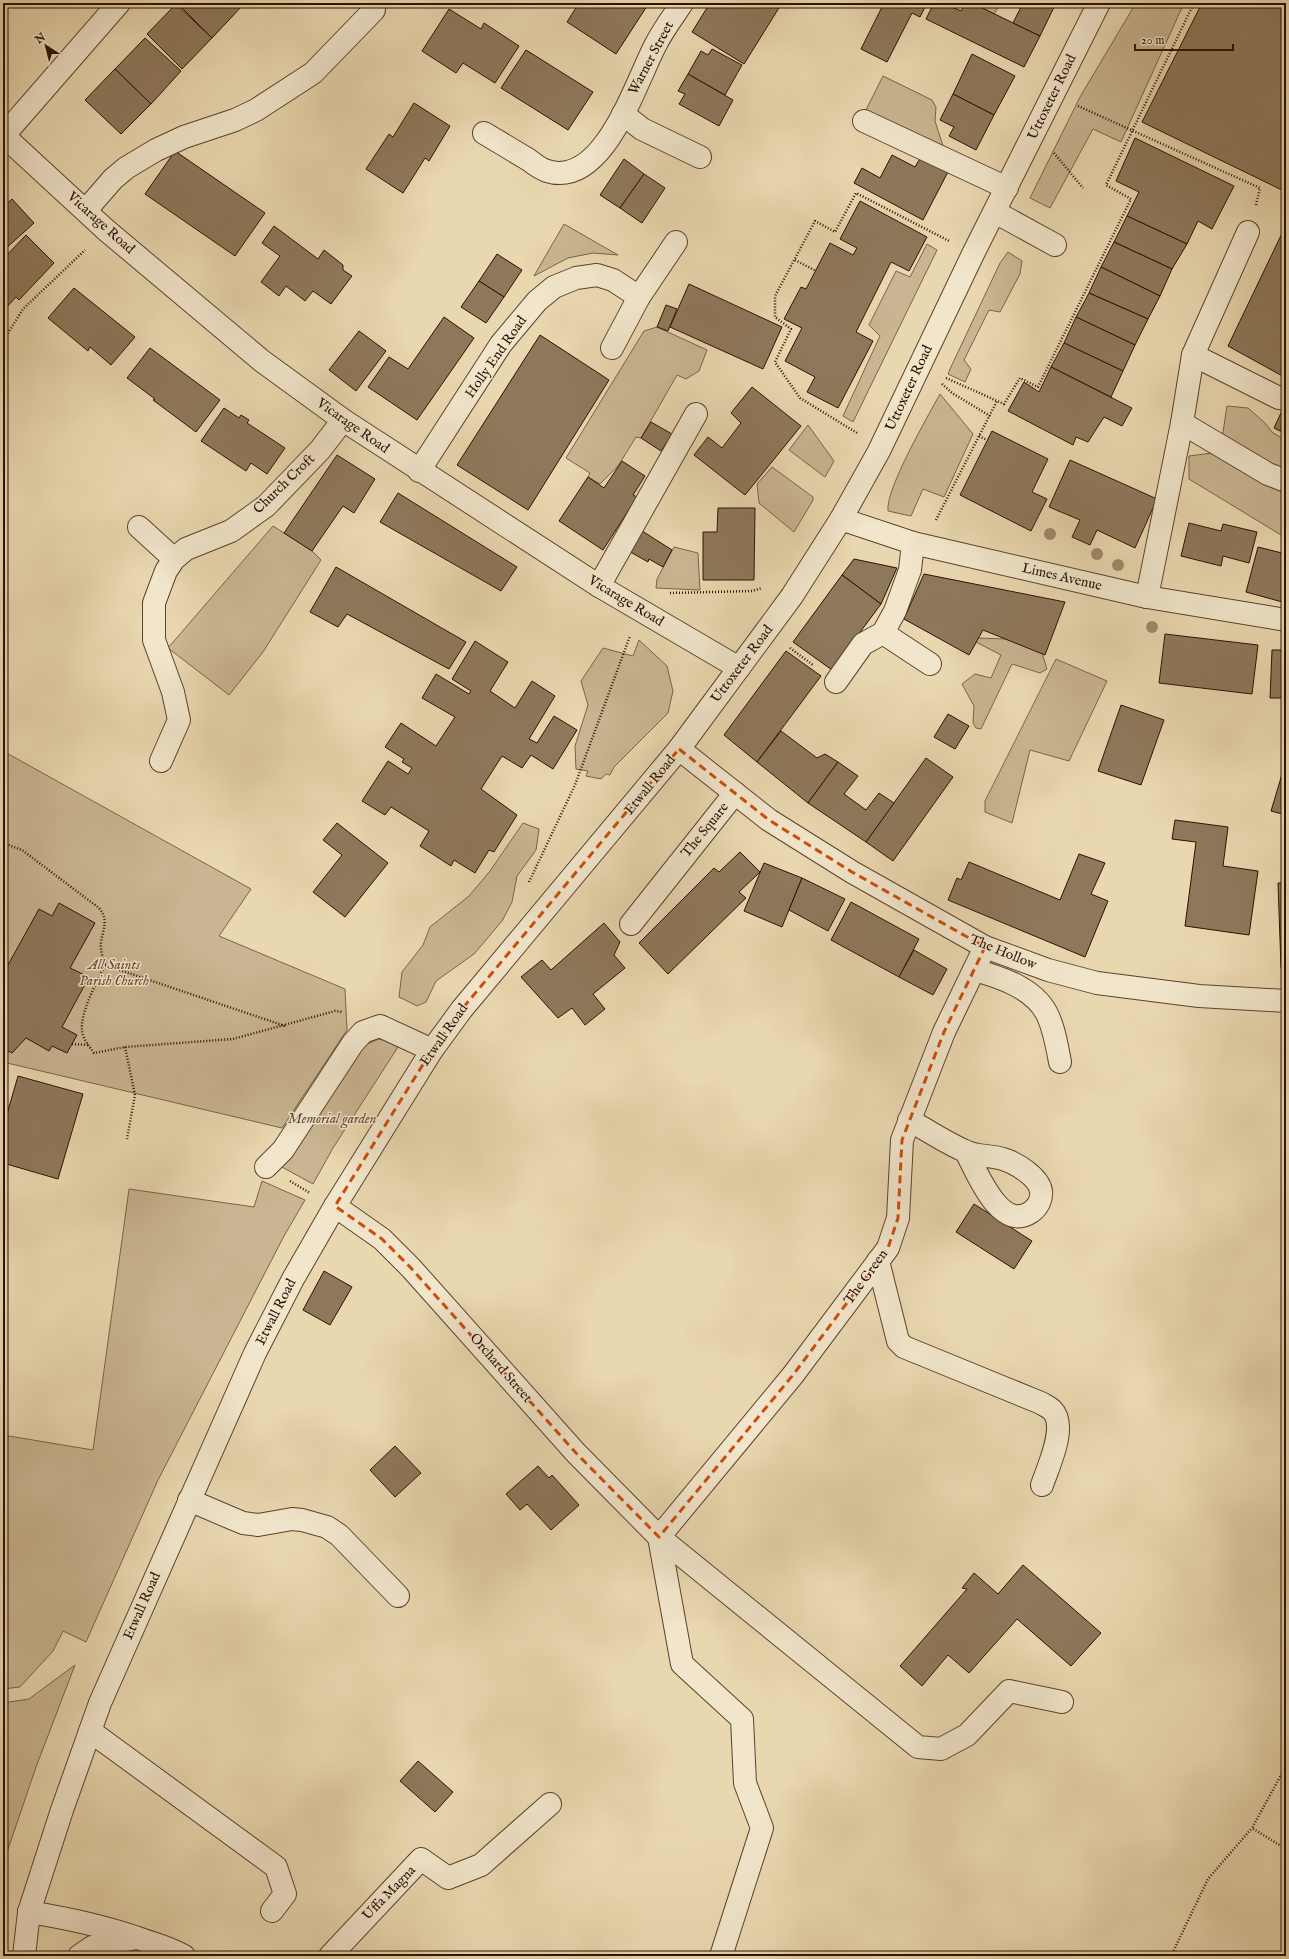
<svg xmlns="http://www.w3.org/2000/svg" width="1289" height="1959" font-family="'IM FELL English',serif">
	<rect width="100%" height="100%" fill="#e9d7af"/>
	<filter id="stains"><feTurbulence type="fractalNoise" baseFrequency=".005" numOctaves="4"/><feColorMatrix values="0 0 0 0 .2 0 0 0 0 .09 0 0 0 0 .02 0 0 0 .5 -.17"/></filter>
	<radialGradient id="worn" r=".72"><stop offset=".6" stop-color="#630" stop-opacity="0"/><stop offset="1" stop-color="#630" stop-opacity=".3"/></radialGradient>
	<!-- green -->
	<g fill="#c9b591" stroke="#7a6348">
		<path d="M 975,3 L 1001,3 L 994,14 L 975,4 Z"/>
		<path d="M 1136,3 L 1184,3 L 1121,142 L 1093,129 L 1050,208 L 1030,198 L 1080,97 Z"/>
		<path d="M 883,76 L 932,100 L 936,107 L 935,121 L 943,146 L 866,110 Z"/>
		<path d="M 564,224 L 618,255 L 593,253 L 568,258 L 534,276 Z"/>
		<path d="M 927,244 L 937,250 L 853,422 L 843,416 L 880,336 L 869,325 L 896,271 L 910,277 Z"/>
		<path d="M 1008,252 L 1022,261 L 1020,274 L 1000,312 L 989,310 L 964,360 L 971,369 L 965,382 L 948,374 L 950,369 L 1000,263 Z"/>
		<path d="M 657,327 L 707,350 L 699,371 L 686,379 L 677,375 L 641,438 L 636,437 L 618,466 L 600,484 L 588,477 L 590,473 L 566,458 L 644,331 Z"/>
		<path d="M 940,394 L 973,434 L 944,497 L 923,489 L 911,516 L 888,511 C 885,490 928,416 940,394 Z"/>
		<path d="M 1227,406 L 1248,408 L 1264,422 L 1273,433 L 1286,440 L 1286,538 L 1189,479 L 1189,456 L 1220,452 Z"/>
		<path d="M 808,425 L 834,461 L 825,477 L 789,450 Z"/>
		<path d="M 772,467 L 813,497 L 813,500 L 794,532 L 759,503 L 757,484 Z"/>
		<path d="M 273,526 L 312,551 L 321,560 L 263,652 L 229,695 L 168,648 Z"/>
		<path d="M 674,547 L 698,553 L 700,590 L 656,588 L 657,579 Z"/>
		<path d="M 978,638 L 1006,639 L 1042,653 L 1047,669 L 1040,673 L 1012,664 L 981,729 L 976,728 L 973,723 L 974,706 L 962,684 L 975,674 L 991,678 L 1001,655 L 976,642 Z"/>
		<path d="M 639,640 L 667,666 L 673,691 L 668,713 L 614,767 L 610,775 L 606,774 L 601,779 L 586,776 L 588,771 L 576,769 L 575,746 L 588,705 L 581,681 L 603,648 L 633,656 Z"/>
		<path d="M 1056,659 L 1107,681 L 1069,761 L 1030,750 L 1012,823 L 985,812 L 985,801 Z"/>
		<path d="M 3,751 L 251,889 L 219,936 L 345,989 L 347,1030 L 282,1128 L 3,1062 Z"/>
		<path d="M 523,823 L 539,829 L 536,850 L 517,876 L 512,902 L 502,921 L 474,954 L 436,981 L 426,1002 L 417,1006 L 399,997 L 402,972 L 423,945 L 430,927 L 469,896 L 490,871 Z"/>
		<path d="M 379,1039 L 391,1042 L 398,1047 L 333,1148 L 313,1184 L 280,1166 L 358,1048 Z"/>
		<path d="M 262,1181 L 305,1200 L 284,1236 L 158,1480 L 86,1642 L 63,1631 L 53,1651 L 20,1687 L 3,1689 L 3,1435 L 93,1450 L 129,1189 L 254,1207 Z"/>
		<path d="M 75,1665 L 36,1767 L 3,1864 L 3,1703 L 29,1699 Z"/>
	</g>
	<!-- building -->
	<g fill="#8e785b" stroke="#2c1100">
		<path d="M 177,3 L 239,3 L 242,6 L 212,38 Z"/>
		<path d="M 579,3 L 649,3 L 616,54 L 567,22 Z"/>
		<path d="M 710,3 L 782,3 L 744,64 L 692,32 Z"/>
		<path d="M 884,3 L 927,3 L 920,17 L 912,13 L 887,62 L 861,49 Z"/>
		<path d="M 934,3 L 943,3 L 961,11 L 966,3 L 972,3 L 1040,36 L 1024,67 L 926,19 Z"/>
		<path d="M 1023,3 L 1056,3 L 1040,36 L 1013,23 Z"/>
		<path d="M 1202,3 L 1286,3 L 1286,192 L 1142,122 Z"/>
		<path d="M 176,4 L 212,38 L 182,69 L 147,34 Z"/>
		<path d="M 449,9 L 481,29 L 484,23 L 519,46 L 495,83 L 463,63 L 456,73 L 422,51 Z"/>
		<path d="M 145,38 L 181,71 L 151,104 L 115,69 Z"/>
		<path d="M 712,49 L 742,65 L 725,95 L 688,74 L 701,51 L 708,55 Z"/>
		<path d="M 526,50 L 593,92 L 568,130 L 501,88 Z"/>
		<path d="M 972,54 L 1015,76 L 994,115 L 953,94 Z"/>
		<path d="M 115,69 L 151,104 L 121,134 L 85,100 Z"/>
		<path d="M 688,74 L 733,100 L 719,126 L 679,104 L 685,94 L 678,91 Z"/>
		<path d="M 953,94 L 994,115 L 976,150 L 949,136 L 954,127 L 940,120 Z"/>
		<path d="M 414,103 L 450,126 L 429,161 L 425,158 L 403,193 L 366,169 L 389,134 L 393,137 Z"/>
		<path d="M 1135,138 L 1234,186 L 1212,229 L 1198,221 L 1187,244 L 1127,216 L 1139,192 L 1116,181 Z"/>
		<path d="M 175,151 L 265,213 L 235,256 L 145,194 Z"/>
		<path d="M 892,155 L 915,167 L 922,155 L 950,168 L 923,220 L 854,183 L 862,168 L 880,178 Z"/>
		<path d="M 624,159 L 644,174 L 620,208 L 600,195 Z"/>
		<path d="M 644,174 L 665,188 L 642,223 L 620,208 Z"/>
		<path d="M 12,199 L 34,223 L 3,251 L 3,207 Z"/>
		<path d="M 860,201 L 927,237 L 909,271 L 891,262 L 856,332 L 873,341 L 838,408 L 807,392 L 815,377 L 785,361 L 802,328 L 784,319 L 801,287 L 806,289 L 830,243 L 853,255 L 857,248 L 840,239 Z"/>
		<path d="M 1127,216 L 1187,244 L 1172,269 L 1114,242 Z"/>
		<path d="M 1286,225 L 1286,378 L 1228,346 Z"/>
		<path d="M 274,226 L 318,259 L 324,250 L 343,265 L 343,270 L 352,276 L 331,304 L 313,291 L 305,301 L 286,286 L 279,296 L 261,282 L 280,256 L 262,243 Z"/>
		<path d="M 26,235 L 54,263 L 19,300 L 16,297 L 4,310 L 3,259 Z"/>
		<path d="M 1114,242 L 1172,269 L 1160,296 L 1101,267 Z"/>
		<path d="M 497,254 L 522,270 L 504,297 L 479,281 Z"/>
		<path d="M 1101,267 L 1160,296 L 1148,319 L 1089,293 Z"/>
		<path d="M 479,281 L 504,297 L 486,323 L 461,307 Z"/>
		<path d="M 689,284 L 782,327 L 763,369 L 670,327 Z"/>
		<path d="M 74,288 L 135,337 L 111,365 L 90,347 L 88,351 L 48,318 Z"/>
		<path d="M 1089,293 L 1148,319 L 1135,345 L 1076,317 Z"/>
		<path d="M 666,305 L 677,309 L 668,331 L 657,327 Z"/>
		<path d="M 444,317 L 474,338 L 417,420 L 368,387 L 389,357 L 408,369 Z"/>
		<path d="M 1076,317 L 1135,345 L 1123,371 L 1064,343 Z"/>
		<path d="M 359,331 L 386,351 L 356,391 L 329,370 Z"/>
		<path d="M 540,335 L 609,380 L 528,510 L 457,465 Z"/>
		<path d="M 1064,343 L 1123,371 L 1111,397 L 1051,367 Z"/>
		<path d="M 150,348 L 220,400 L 196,432 L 153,400 L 155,399 L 127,378 Z"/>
		<path d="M 1051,367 L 1132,408 L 1122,426 L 1104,417 L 1088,442 L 1076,437 L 1073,445 L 1008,411 L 1024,382 L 1039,392 Z"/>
		<path d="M 752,387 L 801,426 L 745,495 L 694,455 L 708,437 L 722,448 L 741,423 L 731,413 Z"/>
		<path d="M 1286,402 L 1286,434 L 1274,428 Z"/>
		<path d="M 224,408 L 239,418 L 241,415 L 249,420 L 247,423 L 285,448 L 267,474 L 251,463 L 246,471 L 201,441 Z"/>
		<path d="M 651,422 L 672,434 L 661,451 L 641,438 Z"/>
		<path d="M 992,431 L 1048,459 L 1032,492 L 1047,499 L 1031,531 L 960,495 Z"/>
		<path d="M 337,455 L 375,479 L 354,513 L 343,506 L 312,551 L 284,533 Z"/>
		<path d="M 1070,460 L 1157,499 L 1135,548 L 1097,530 L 1090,545 L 1072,537 L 1080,520 L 1049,507 Z"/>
		<path d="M 622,461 L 645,476 L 633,495 L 637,497 L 603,550 L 559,521 L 588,477 L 604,488 Z"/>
		<path d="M 398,493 L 517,567 L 501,591 L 380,522 Z"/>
		<path d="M 718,508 L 755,508 L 754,580 L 703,580 L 703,532 L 717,532 Z"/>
		<path d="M 1189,523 L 1221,531 L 1223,524 L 1257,532 L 1249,563 L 1223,556 L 1221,566 L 1181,556 Z"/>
		<path d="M 639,529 L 672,550 L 663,567 L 649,559 L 648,562 L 627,550 Z"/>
		<path d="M 1258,547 L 1286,554 L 1286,603 L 1246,592 Z"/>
		<path d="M 854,559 L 897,568 L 881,604 L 842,575 Z"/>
		<path d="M 336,567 L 466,642 L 449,669 L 347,614 L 338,627 L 310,612 Z"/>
		<path d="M 924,574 L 1065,602 L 1045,655 L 983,630 L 969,655 L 904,619 Z"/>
		<path d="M 842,575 L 881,604 L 832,670 L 793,642 Z"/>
		<path d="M 1165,634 L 1258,645 L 1252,694 L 1159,683 Z"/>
		<path d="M 475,641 L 508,662 L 490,691 L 515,708 L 532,681 L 555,696 L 529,739 L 537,743 L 554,716 L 577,730 L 553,769 L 531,755 L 522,768 L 502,756 L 481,789 L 517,815 L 494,852 L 489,850 L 475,873 L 454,860 L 451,866 L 420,846 L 429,831 L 391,807 L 385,815 L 362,801 L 388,761 L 408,774 L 412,768 L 402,762 L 404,759 L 385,747 L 401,723 L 436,746 L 455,717 L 422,698 L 436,674 L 469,694 L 471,691 L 452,679 Z"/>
		<path d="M 1272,650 L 1286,650 L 1286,698 L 1270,698 Z"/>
		<path d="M 786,651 L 821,676 L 757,762 L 724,735 Z"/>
		<path d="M 1121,705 L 1164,720 L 1141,785 L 1098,771 Z"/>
		<path d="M 948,714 L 969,726 L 955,749 L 934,737 Z"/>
		<path d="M 781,731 L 817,758 L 825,754 L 838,762 L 808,803 L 757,762 Z"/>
		<path d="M 926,758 L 953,777 L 893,861 L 866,842 Z"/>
		<path d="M 1286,761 L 1286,815 L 1271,811 Z"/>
		<path d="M 838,762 L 858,776 L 844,794 L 866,810 L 879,793 L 894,803 L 866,842 L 808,803 Z"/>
		<path d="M 1175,820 L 1228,827 L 1223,866 L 1258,871 L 1249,935 L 1185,926 L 1196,842 L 1172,839 Z"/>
		<path d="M 337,823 L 388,863 L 345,917 L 313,892 L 342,855 L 323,840 Z"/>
		<path d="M 740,852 L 760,872 L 739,892 L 746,898 L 668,974 L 639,943 L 714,868 L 719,872 Z"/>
		<path d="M 1079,854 L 1105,863 L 1091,894 L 1108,901 L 1085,957 L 948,900 L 957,878 L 961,880 L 969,862 L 1060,900 Z"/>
		<path d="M 764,863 L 802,878 L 782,927 L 744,911 Z"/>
		<path d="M 802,878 L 845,899 L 828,931 L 789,910 Z"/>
		<path d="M 1278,883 L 1286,883 L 1286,968 L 1281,968 Z"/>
		<path d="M 851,902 L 919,939 L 899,977 L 831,940 Z"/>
		<path d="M 59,903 L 95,923 L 70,968 L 89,977 L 62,1027 L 77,1035 L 67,1053 L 52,1046 L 49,1051 L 26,1038 L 12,1053 L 3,1048 L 3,974 L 39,909 L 52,916 Z"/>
		<path d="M 604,923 L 620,942 L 614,955 L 625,968 L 593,994 L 605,1009 L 585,1025 L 572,1008 L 558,1018 L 521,977 L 542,960 L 551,970 Z"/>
		<path d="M 914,950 L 947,969 L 933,995 L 899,977 Z"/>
		<path d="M 18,1076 L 83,1094 L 58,1179 L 3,1163 L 3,1128 Z"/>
		<path d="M 974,1204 L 1032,1241 L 1014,1269 L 956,1232 Z"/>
		<path d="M 324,1271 L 352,1287 L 330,1325 L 303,1310 Z"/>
		<path d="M 395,1446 L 421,1473 L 395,1497 L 370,1470 Z"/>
		<path d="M 538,1466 L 549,1478 L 552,1475 L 579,1505 L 551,1530 L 527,1504 L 520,1510 L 506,1494 Z"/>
		<path d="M 1023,1565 L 1101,1633 L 1071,1666 L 1017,1619 L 969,1673 L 948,1655 L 922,1686 L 900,1666 L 967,1589 L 962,1588 L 974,1573 L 998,1594 Z"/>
		<path d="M 418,1761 L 453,1792 L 435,1812 L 400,1781 Z"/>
	</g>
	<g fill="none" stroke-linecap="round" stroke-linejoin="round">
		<defs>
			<g id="minor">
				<path d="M 623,114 L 642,129 L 700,157"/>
				<path d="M 864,121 L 1007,188"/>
				<path d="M 484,133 C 499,142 514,151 529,160 C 534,164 541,169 547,171 C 604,189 636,81 656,44 C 663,30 673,17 682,3"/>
				<path d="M 3,135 L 106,230 L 262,361 L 343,420 L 599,586 L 739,668"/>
				<path d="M 4,135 L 119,3"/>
				<path d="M 86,210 L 113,179 L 126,168 L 156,150 L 184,137 L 235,120 L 256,110 L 313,73 L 374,10"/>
				<path d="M 995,212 L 1055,245"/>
				<path d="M 612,348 L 639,297 L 676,242"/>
				<path d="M 1193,355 L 1279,398"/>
				<path d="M 1182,423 L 1268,474 L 1286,481"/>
				<path d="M 419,471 L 501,344 L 537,301 L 554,287 L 576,278 L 597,275 L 613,280 L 639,297"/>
				<path d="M 841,519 L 913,543 L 1147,597 L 1286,620"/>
				<path d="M 139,527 L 174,559"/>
				<path d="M 599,586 L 696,414"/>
				<path d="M 1147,597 L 1182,423 L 1193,355 L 1248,232"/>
				<path d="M 883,633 L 930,664"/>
				<path d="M 836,682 L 863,644 L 883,633 L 895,611 L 910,570 L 913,543"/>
				<path d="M 679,749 L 769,820 L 852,872 L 985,947 L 1048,970 L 1097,983 L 1199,996 L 1286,1001"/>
				<path d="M 161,761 L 179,720 L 173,692 L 154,640 L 154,603 L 166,571 L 174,559 L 186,549 L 231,531 L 266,506 L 320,450 L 343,420"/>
				<path d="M 631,924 L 735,793"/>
				<path d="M 974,970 C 1000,977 1034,988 1047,1014 C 1054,1028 1057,1046 1060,1062"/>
				<path d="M 909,1120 C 927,1130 946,1143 965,1151 C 976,1157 991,1155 1003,1159 C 1016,1163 1039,1177 1041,1191 C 1042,1199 1038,1207 1031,1212 C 1000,1233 977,1172 966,1152"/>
				<path d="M 266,1167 L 283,1150 L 353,1043 L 363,1032 L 380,1026 L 432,1050"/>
				<path d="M 335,1206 L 382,1239 L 411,1268 L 576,1453 L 659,1537 L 918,1747 L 941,1749 L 967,1735 L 1009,1691 L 1062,1702"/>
				<path d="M 878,1261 L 898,1341 L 904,1347 L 1041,1403 C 1044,1405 1049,1407 1052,1410 C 1068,1426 1048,1467 1042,1485"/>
				<path d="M 189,1500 L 243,1523 L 258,1525 L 292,1519 L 302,1520 L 327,1527 L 339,1535 L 398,1596"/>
				<path d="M 659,1537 L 793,1375 L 888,1248 L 898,1218 L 902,1140 L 944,1032 L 985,947"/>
				<path d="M 659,1537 L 682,1664 L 742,1719 L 745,1783 L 762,1828 L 721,1956"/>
				<path d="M 90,1731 L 276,1867 L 285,1894 L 272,1911"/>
				<path d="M 29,1912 C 66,1918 100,1925 135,1937 C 153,1944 166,1946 184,1956"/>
				<path d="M 24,1956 L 29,1912 L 62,1810 L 100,1703 L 255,1353 L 293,1279 L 335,1206 L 432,1050 L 462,1009 L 679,749 L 792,596 L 841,519 L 879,451 L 973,254 L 1099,3"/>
				<path d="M 79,1956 L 92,1947 L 136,1938"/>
				<path d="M 330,1956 L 421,1859 L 448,1878 L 481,1865 L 550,1804"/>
			</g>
		</defs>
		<!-- minor casing -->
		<use href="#minor" stroke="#5b422c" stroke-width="24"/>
		<!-- path -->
		<g stroke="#2c1100" stroke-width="2.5" stroke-dasharray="1 2" stroke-linecap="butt">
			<path d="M 1078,106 L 1260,188 L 1256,205"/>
			<path d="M 1054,153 L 1083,188"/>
			<path d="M 795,260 L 816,271"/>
			<path d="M 3,341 L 23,309 L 85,250"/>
			<path d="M 946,378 L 1004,404 L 1020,378 L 1038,387 L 1131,199 L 1106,185 L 1194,3"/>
			<path d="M 942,384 L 952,393 L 990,416"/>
			<path d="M 857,433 L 800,398 L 775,362 L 791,329 L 775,317 L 775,296 L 815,221 L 835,232 L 856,193 L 949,241"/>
			<path d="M 979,436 L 987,440"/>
			<path d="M 936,520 L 997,401"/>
			<path d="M 670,593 L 752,591 L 762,588"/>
			<path d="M 790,648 L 813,665"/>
			<path d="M 3,843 L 22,850 L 99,908 C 109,920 103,929 101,942 C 100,949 103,958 105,965"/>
			<path d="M 529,882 L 575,785 L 630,636"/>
			<path d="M 285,1026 L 105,965 C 97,982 80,1012 82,1031 C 83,1039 89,1046 94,1053 L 125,1047 L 233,1039 L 335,1011 L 343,1012"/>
			<path d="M 72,1044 L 89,1045"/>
			<path d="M 125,1047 L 135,1095 L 127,1139"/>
			<path d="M 290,1181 L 310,1193"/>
			<path d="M 1286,1766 L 1252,1828 L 1286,1849"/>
			<path d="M 1171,1956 L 1208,1879 L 1252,1828"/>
		</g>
		<!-- minor -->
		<use href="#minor" stroke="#f1e5cb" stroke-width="22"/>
	</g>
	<!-- trees -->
	<g fill="#9f896b">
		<circle cx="1050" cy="534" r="6"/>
		<circle cx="1097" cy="554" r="6"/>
		<circle cx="1118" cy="565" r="6"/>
		<circle cx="1152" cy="627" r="6"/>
	</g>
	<!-- marked area -->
	<path fill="none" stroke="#cc4e0a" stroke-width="3" stroke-dasharray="8 5" stroke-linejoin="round" d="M 679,749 L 769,820 L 852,872 L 985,947 L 944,1032 L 902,1140 L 898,1218 L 888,1248 L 793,1375 L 659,1537 L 576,1453 L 411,1268 L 382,1239 L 335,1206 L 432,1050 L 462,1009 Z"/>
	<g text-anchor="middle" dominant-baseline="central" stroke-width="3" stroke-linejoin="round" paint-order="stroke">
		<!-- street labels -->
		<g font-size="14" fill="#2c1100" stroke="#f1e5cb">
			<text transform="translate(651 58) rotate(-62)">Warner Street</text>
			<text transform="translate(1052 97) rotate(-64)">Uttoxeter Road</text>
			<text transform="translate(101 223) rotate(42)">Vicarage Road</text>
			<text transform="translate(496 357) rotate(-55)">Holly End Road</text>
			<text transform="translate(909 388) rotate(-65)">Uttoxeter Road</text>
			<text transform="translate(353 426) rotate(35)">Vicarage Road</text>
			<text transform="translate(284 484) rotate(-44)">Church Croft</text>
			<text transform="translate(1062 577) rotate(13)">Limes Avenue</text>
			<text transform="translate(626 601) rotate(31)">Vicarage Road</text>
			<text transform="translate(742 664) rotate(-53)">Uttoxeter Road</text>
			<text transform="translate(650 785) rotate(-51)">Etwall Road</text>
			<text transform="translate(705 830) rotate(-51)">The Square</text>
			<text transform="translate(1003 952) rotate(22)">The Hollow</text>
			<text transform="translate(444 1035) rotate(-55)">Etwall Road</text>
			<text transform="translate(866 1277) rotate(-54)">The Green</text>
			<text transform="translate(276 1312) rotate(-63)">Etwall Road</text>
			<text transform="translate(501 1368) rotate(49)">Orchard Street</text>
			<text transform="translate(142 1606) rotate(-66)">Etwall Road</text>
			<text transform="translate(389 1893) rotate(-46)">Uffa Magna</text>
		</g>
		<!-- park labels -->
		<g font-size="14" font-style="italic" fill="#634a33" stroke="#f1e5cb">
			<text x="114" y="965">All Saints<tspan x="114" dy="16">Parish Church</tspan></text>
			<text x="332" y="1119">Memorial garden</text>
		</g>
	</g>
	<!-- margin -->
	<rect width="1289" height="1959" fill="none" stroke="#e9d7af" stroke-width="16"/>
	<rect x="4" y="4" width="1281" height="1951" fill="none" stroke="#2c1100" stroke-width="2"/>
	<rect x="8" y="8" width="1273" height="1943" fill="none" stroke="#2c1100"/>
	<!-- north arrow -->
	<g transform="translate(46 46) rotate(324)" stroke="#f1e5cb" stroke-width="3" paint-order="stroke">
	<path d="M0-3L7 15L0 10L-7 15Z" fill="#2c1100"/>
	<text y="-6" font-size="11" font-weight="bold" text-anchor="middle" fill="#2c1100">N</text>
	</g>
	<!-- scale -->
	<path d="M1135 44v6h98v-6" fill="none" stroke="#2c1100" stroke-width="2"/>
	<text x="1141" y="44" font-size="12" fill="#2c1100" stroke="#f1e5cb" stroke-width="3" paint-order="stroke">20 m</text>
	<rect width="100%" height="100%" filter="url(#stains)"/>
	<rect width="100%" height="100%" fill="url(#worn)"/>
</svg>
